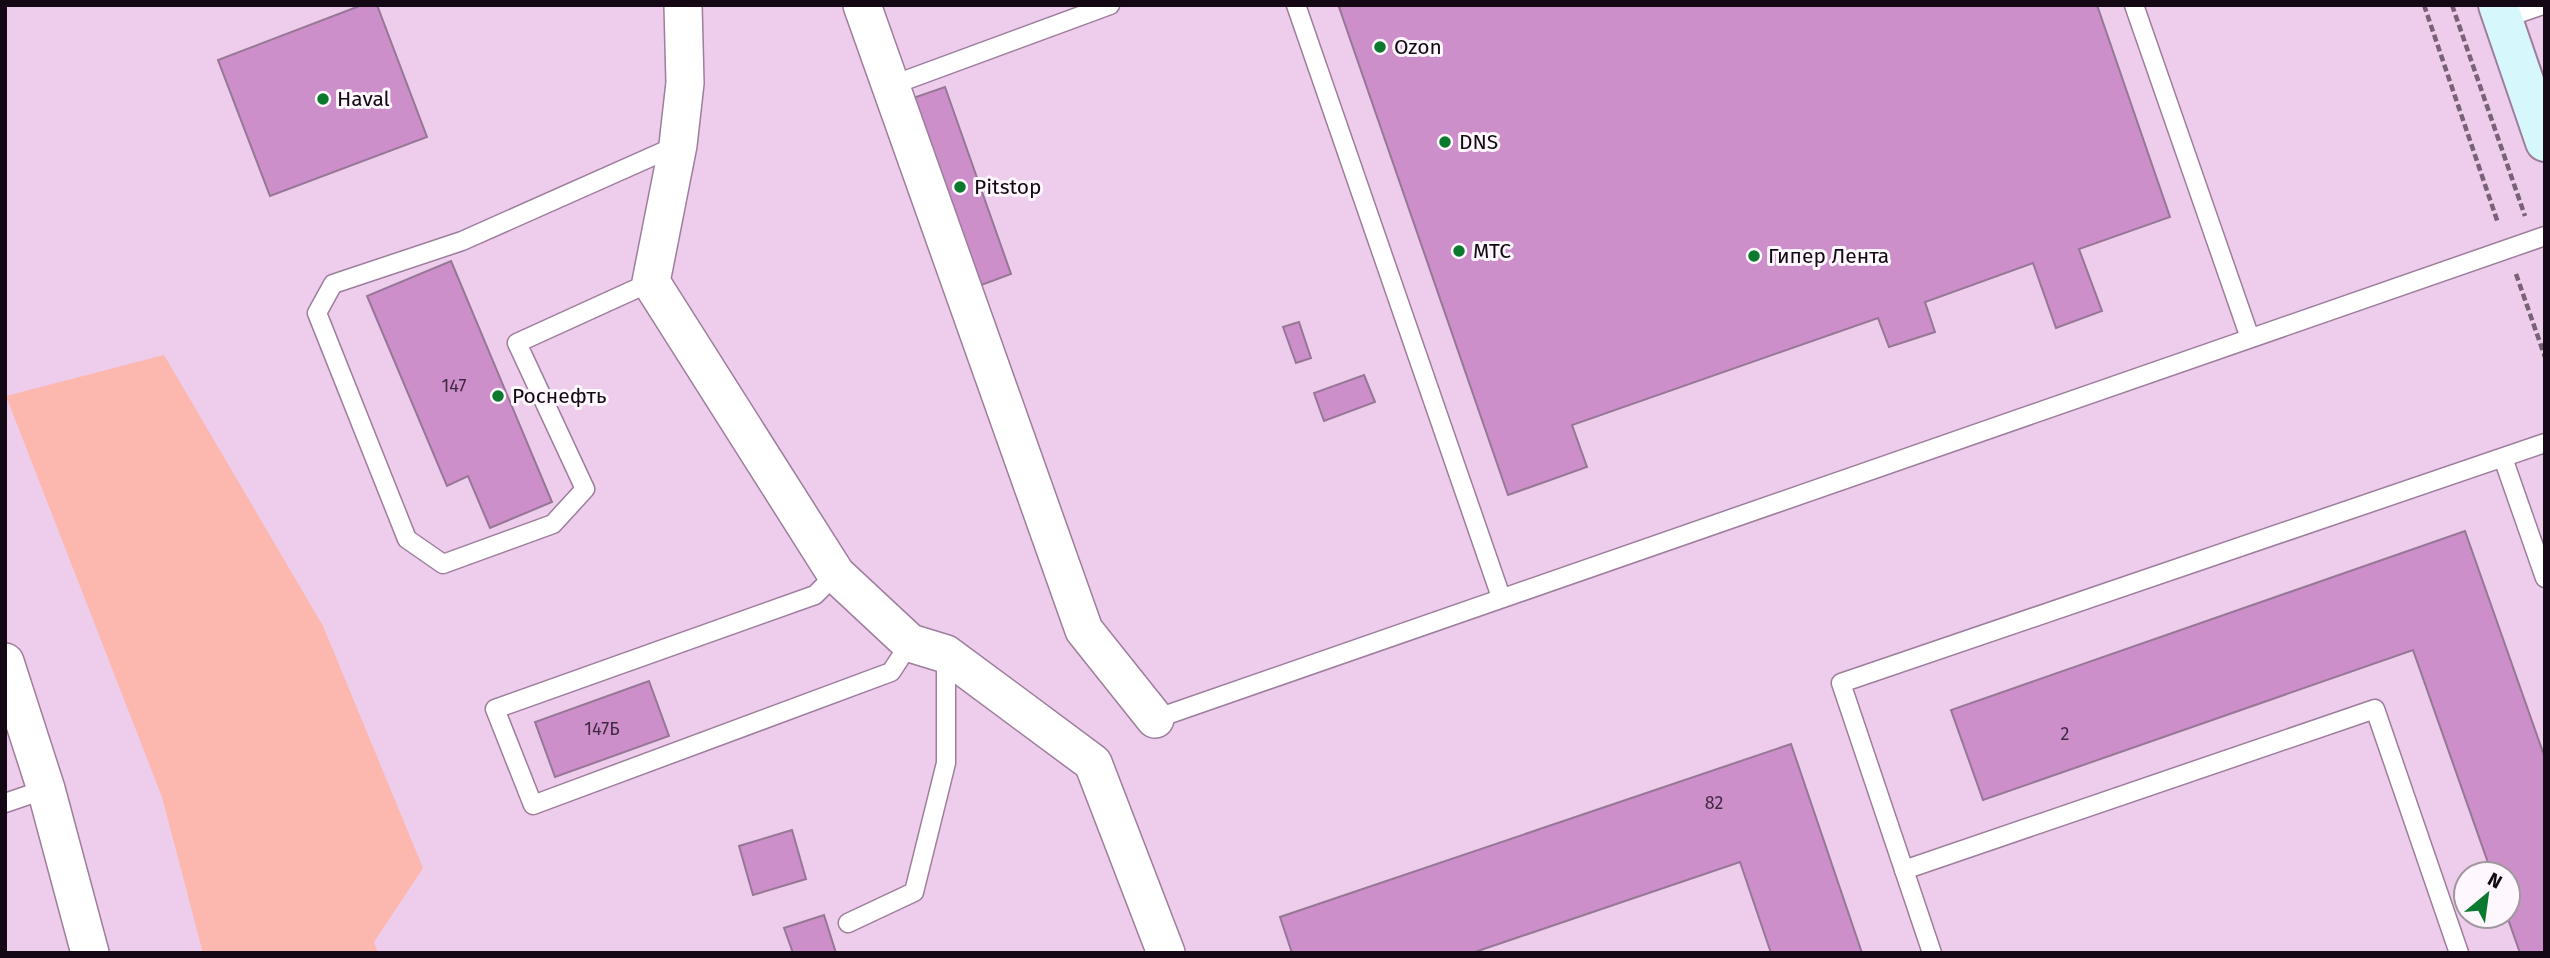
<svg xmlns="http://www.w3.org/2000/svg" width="2550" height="958" font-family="'Fira Sans',sans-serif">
	<rect width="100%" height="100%" fill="#eeccec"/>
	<!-- green -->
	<path fill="#fcb7ae" d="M 164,355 L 323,626 L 423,868 L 374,942 L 378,953 L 203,953 L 162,797 L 6,396 Z"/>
	<!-- building -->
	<g fill="#cc8fca" stroke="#967795" stroke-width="2">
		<path d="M 362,5 L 377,5 L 427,137 L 270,196 L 218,60 Z"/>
		<path d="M 1343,5 L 2097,5 L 2170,217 L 2079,249 L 2102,311 L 2056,328 L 2033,263 L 1925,302 L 1935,332 L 1889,347 L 1878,318 L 1572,425 L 1587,467 L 1508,495 L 1339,7 Z"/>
		<path d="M 945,87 L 1011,274 L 976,287 L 910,99 Z"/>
		<path d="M 451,261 L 552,502 L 490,528 L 468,476 L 447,486 L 367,296 Z"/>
		<path d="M 1299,322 L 1311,358 L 1296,363 L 1283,327 Z"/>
		<path d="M 1364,375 L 1375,402 L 1324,421 L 1314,393 Z"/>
		<path d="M 2465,531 L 2545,758 L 2545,953 L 2520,953 L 2507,916 L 2508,874 L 2492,874 L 2413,650 L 1983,800 L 1951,710 Z"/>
		<path d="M 649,681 L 669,736 L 555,777 L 535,722 Z"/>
		<path d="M 1791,744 L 1862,953 L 1771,953 L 1740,862 L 1472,953 L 1292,953 L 1280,917 Z"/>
		<path d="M 792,830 L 806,879 L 753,895 L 739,846 Z"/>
		<path d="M 824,915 L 836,953 L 793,953 L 784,928 Z"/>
	</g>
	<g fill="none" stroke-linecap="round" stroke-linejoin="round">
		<defs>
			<g id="lane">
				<path d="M 1296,5 L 1501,597"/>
				<path d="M 2134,5 L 2250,338"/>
				<path d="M 2502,19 L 2543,5"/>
				<path d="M 890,86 L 1110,5"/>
				<path d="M 651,282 L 517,343 L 585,489 L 553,524 L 443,564 L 407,539 L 317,313 L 333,284 L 462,241 L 678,145"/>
				<path d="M 2503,458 L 2545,578"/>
				<path d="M 836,574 L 815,595 L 495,709 L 533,805 L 891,672 L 910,643"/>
				<path d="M 1155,719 L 2545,236"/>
				<path d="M 5,803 L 46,789"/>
				<path d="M 1904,870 L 2375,709 L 2459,953"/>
				<path d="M 848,923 L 914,892 L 946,763 L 946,654"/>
				<path d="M 1932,953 L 1841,683 L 2545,443"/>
			</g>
			<g id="street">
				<path d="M 683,5 L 685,83 L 678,145 L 651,282 L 836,574 L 910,643 L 946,654 L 1093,763 L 1166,953"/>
				<path d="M 862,5 L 1084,630 L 1155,719"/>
				<path d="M 5,662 L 46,789 L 90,953"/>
			</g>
			<path id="secondary" d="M 2498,5 L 2545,142"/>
		</defs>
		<!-- lane casing -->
		<use href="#lane" stroke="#9d7e9c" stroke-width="21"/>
		<!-- street casing -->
		<use href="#street" stroke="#9d7e9c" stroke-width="40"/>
		<!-- secondary casing -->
		<use href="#secondary" stroke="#9d7e9c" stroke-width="42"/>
		<!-- path -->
		<g stroke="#776276" stroke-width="4.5" stroke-dasharray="7 3.5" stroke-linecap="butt">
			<path d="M 2424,5 L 2498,223"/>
			<path d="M 2452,5 L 2525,216"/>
			<path d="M 2516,274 L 2545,357"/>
		</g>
		<!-- lane -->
		<use href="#lane" stroke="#fff" stroke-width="18"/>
		<!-- street -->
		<use href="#street" stroke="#fff" stroke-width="37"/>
		<!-- secondary -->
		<use href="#secondary" stroke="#d6f8fd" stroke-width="38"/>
	</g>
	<!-- markers -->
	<g fill="#0b7a2f" stroke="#fef7fd" stroke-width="2.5">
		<circle cx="1380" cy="47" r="7"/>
		<circle cx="323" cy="99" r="7"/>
		<circle cx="1445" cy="142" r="7"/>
		<circle cx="960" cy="187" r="7"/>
		<circle cx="1459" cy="251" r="7"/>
		<circle cx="1754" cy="256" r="7"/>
		<circle cx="498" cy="396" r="7"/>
	</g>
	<g text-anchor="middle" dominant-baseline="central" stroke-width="6" stroke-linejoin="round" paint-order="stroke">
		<!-- number labels -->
		<g font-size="18" fill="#412a41">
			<text x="454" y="386">147</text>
			<text x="602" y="729">147Б</text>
			<text x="2065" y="734">2</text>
			<text x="1714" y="803">82</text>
		</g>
		<!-- poi labels -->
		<g font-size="21" fill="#130813" stroke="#fef7fd" text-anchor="start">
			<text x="1394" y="47">Ozon</text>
			<text x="337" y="99">Haval</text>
			<text x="1459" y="142">DNS</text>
			<text x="974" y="187">Pitstop</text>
			<text x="1473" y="251">МТС</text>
			<text x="1768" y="256">Гипер Лента</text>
			<text x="512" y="396">Роснефть</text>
		</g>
	</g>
	<!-- border -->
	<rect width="2550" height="958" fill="none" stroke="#130813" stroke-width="14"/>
	<!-- north arrow -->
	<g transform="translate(2487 895) rotate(29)"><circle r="33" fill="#fef7fd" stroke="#a0979f" stroke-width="2"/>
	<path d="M0-5L12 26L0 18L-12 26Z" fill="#0b7a2f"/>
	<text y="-10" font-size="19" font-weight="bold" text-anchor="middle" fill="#130813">N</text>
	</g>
</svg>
